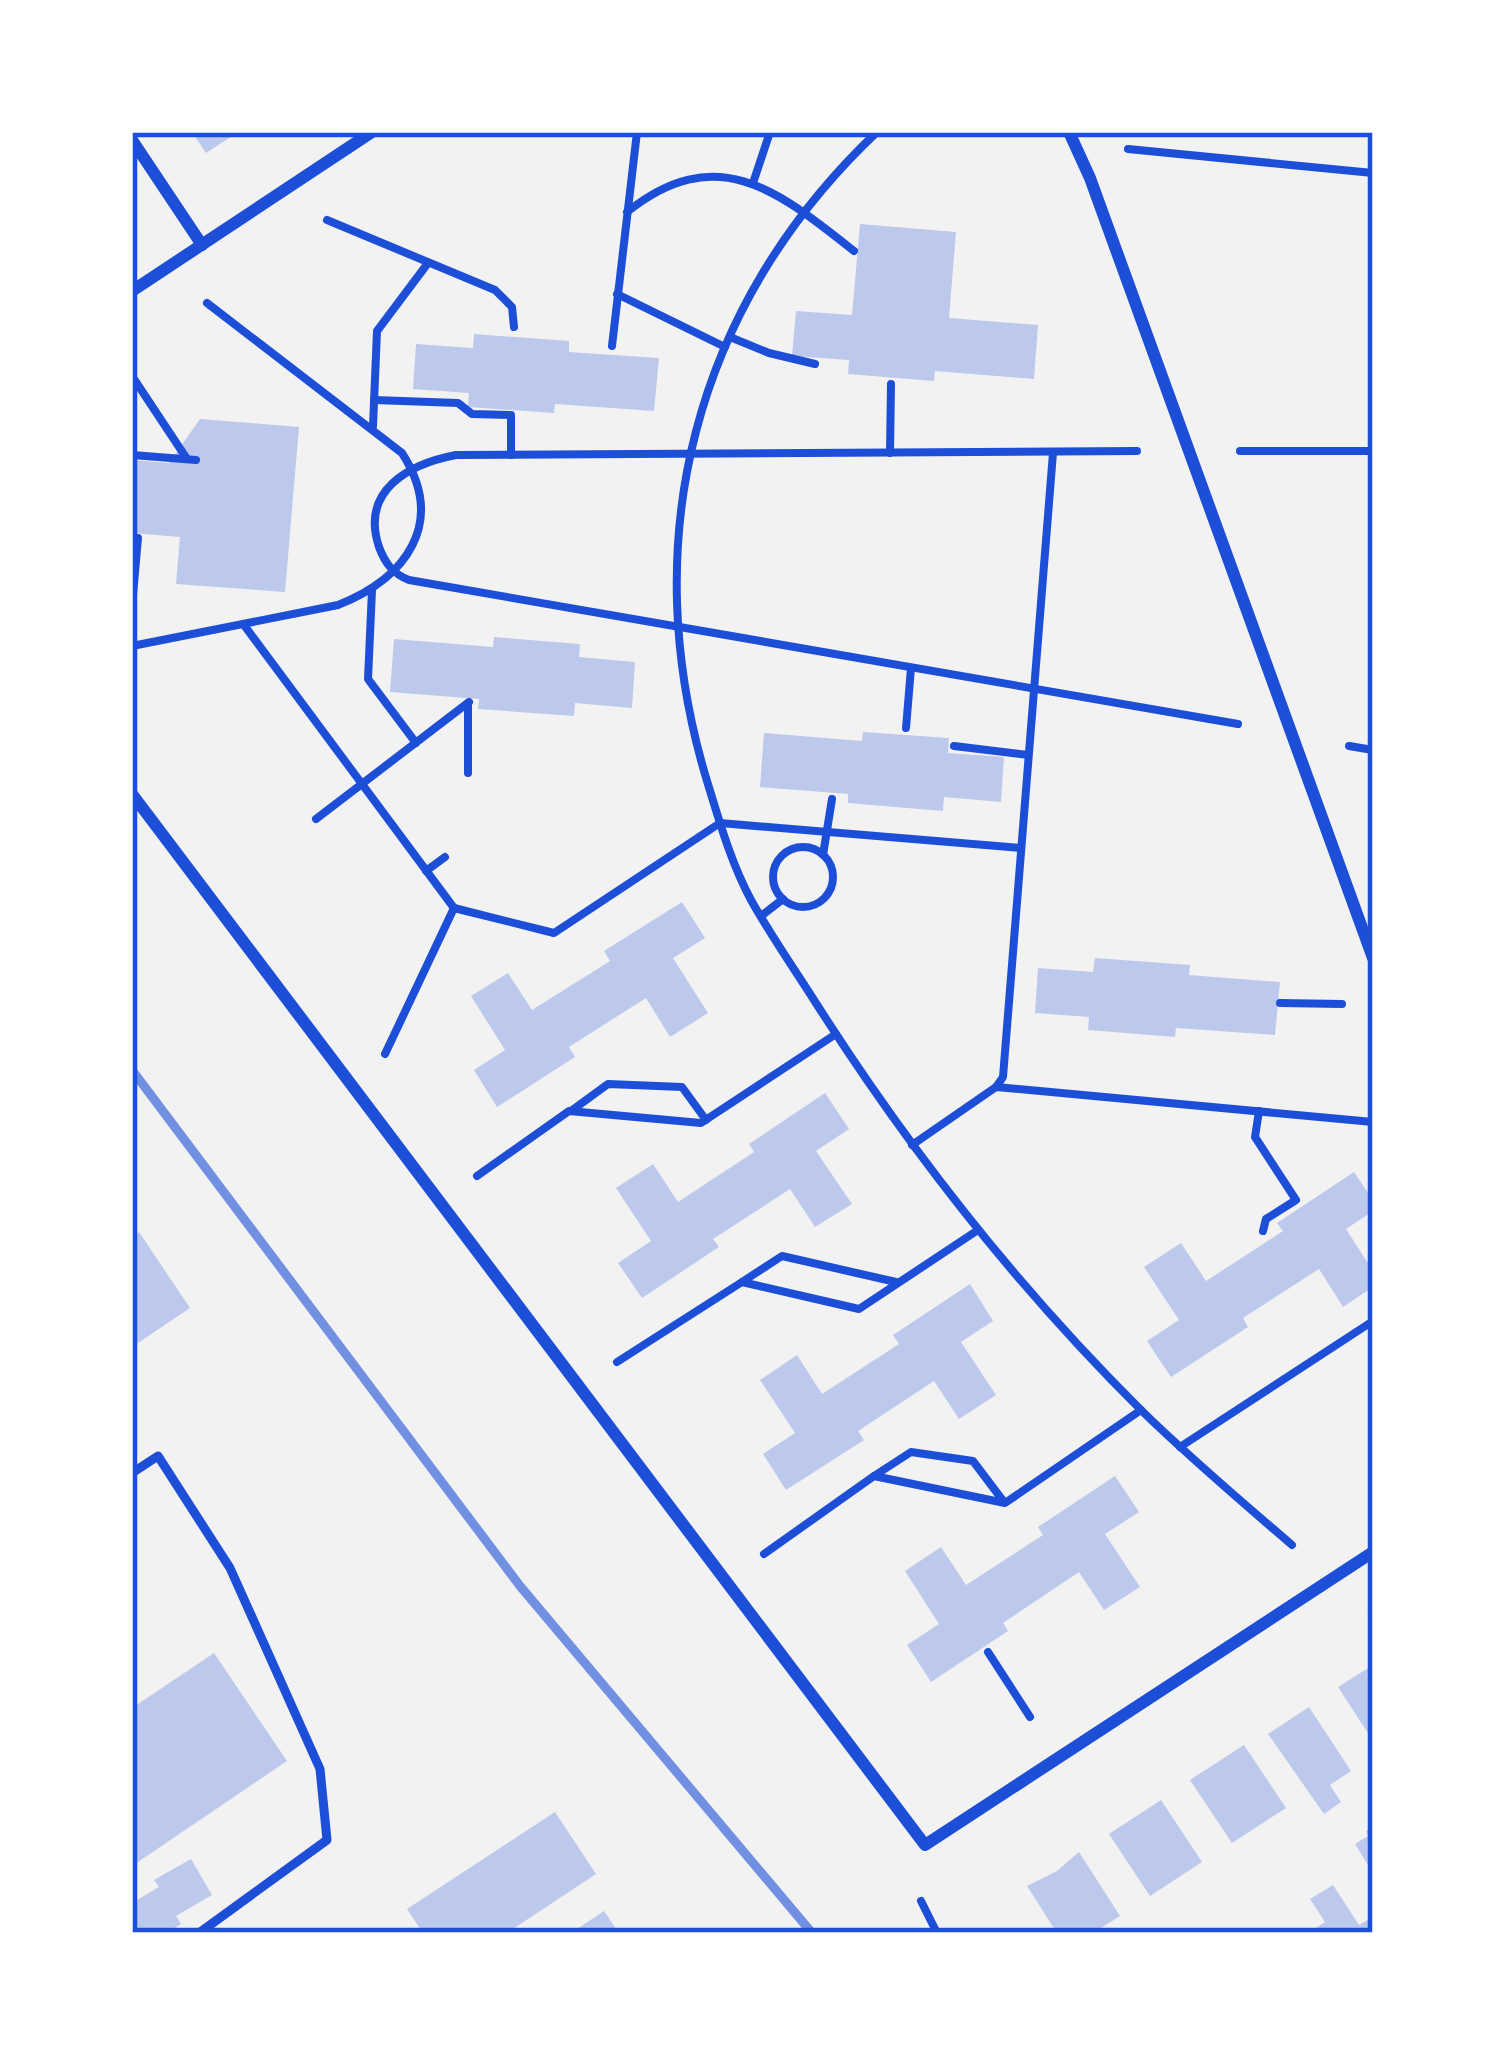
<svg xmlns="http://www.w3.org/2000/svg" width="1505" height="2065" font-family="Cabin,sans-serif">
	<rect width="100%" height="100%" fill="#f2f2f2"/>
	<!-- building -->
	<g fill="#bdc9ec">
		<path d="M 192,132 L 238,132 L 206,153 Z"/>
		<path d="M 860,224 L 956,232 L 949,318 L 1038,325 L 1034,379 L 935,371 L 934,381 L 848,374 L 849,360 L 792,356 L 796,311 L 852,315 Z"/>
		<path d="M 474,334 L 569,341 L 569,352 L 659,358 L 654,411 L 555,404 L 554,413 L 468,407 L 469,393 L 413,389 L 416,344 L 473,348 Z"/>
		<path d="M 200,419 L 299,427 L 285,592 L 176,584 L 180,537 L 132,533 L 132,460 L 169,463 Z"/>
		<path d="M 494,637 L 580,644 L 579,657 L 635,662 L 632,708 L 575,703 L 574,716 L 478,709 L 479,699 L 390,692 L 394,639 L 493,647 Z"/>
		<path d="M 863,732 L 949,738 L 948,753 L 1004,757 L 1001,802 L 944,797 L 943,811 L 848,803 L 848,794 L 760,787 L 764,733 L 862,741 Z"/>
		<path d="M 682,902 L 705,938 L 673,958 L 708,1013 L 670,1037 L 646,998 L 569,1047 L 575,1057 L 497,1107 L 474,1070 L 505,1050 L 471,996 L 508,973 L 532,1010 L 610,961 L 604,951 Z"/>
		<path d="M 1095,958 L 1190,965 L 1189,975 L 1280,982 L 1275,1035 L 1176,1028 L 1175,1037 L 1088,1030 L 1089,1017 L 1035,1013 L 1038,968 L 1093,972 Z"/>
		<path d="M 825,1093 L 849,1129 L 816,1151 L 852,1204 L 815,1227 L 790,1189 L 713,1239 L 719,1247 L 642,1298 L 618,1263 L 651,1241 L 616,1188 L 653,1164 L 678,1202 L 754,1152 L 749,1144 Z"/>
		<path d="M 1354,1172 L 1373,1200 L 1373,1211 L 1346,1229 L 1373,1271 L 1373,1287 L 1343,1307 L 1319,1269 L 1243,1318 L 1248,1327 L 1171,1377 L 1147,1341 L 1179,1320 L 1144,1267 L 1181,1243 L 1206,1281 L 1283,1231 L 1277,1223 Z"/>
		<path d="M 139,1232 L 190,1308 L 132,1347 L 132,1237 Z"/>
		<path d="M 970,1284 L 993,1321 L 961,1342 L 996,1395 L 959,1419 L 934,1381 L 858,1431 L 864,1440 L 786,1490 L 763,1454 L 795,1433 L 760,1380 L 797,1355 L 822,1394 L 899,1344 L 893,1335 Z"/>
		<path d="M 1115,1476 L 1139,1512 L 1105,1534 L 1140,1587 L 1104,1610 L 1079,1572 L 1003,1623 L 1008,1631 L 931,1682 L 907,1645 L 939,1624 L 905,1571 L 941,1547 L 966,1585 L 1043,1535 L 1038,1527 Z"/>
		<path d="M 214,1653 L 287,1761 L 132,1866 L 132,1708 Z"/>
		<path d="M 1373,1665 L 1373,1741 L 1338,1687 Z"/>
		<path d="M 1309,1707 L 1351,1771 L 1330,1785 L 1341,1802 L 1324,1814 L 1268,1734 Z"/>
		<path d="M 1244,1745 L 1286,1808 L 1232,1843 L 1190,1780 Z"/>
		<path d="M 1161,1800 L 1202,1862 L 1150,1896 L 1109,1834 Z"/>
		<path d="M 555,1812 L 596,1874 L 507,1933 L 423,1933 L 407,1909 Z"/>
		<path d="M 1373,1826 L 1373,1873 L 1355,1844 L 1368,1836 L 1366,1831 Z"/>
		<path d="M 1079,1852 L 1120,1916 L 1093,1933 L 1057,1933 L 1027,1886 L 1057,1871 Z"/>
		<path d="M 191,1859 L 212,1895 L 176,1916 L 181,1924 L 166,1933 L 136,1933 L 132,1926 L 132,1903 L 159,1887 L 154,1880 Z"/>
		<path d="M 1333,1885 L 1359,1925 L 1373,1917 L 1373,1933 L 1315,1933 L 1313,1930 L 1325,1922 L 1310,1899 Z"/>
		<path d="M 604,1911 L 619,1933 L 571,1933 Z"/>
	</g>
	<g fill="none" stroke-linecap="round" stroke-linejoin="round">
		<!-- path -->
		<g stroke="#1d4ed8" stroke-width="8">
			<path d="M 877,132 C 694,305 634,541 707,781 C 719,820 731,863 751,900 C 770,934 793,967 814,1000 C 908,1148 1017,1287 1142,1411 C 1190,1458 1241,1501 1292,1545"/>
			<path d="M 1128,149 L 1373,173"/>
			<path d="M 753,183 L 770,132"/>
			<path d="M 627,212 C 717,140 778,191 854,251"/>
			<path d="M 327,220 L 495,290 L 512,307 L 514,327"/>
			<path d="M 617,294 L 725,347"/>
			<path d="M 730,337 L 769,353 L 815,364"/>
			<path d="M 612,346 L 637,132"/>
			<path d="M 132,376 L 187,459"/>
			<path d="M 374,400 L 458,403 L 472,414 L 511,415 L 511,455"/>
			<path d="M 373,426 L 377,331 L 428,263"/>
			<path d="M 1137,451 L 456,455 C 409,464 360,490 379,547 C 385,563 393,574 409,580 L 1238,724"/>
			<path d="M 1240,451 L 1373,451"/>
			<path d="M 890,453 L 891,384"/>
			<path d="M 132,455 L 196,460"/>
			<path d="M 132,538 L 138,538 L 132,606"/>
			<path d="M 372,590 L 368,679 L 416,743"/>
			<path d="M 244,625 L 454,908"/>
			<path d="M 132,646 L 338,605 C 406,578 447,523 402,453 L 207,303"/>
			<path d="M 906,728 L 911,668"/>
			<path d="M 954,746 L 1028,755"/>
			<path d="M 1349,746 L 1373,750"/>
			<path d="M 468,773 L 468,704"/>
			<path d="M 316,819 L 469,702"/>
			<circle cx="803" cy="877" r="30"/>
			<path d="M 823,855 L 832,799"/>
			<path d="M 426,871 L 445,857"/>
			<path d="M 761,916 L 783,899"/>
			<path d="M 1280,1003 L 1342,1004"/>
			<path d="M 385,1054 L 454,908 L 554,933 L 720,823 L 1021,848"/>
			<path d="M 996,1087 L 1003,1077 L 1053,453"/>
			<path d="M 571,1111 L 608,1084 L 682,1087 L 706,1120"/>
			<path d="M 1259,1111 L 1255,1137 L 1296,1200 L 1266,1219 L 1263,1231"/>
			<path d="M 912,1145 L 996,1087 L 1373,1122"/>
			<path d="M 477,1176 L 569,1111 L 701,1123 L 836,1034"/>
			<path d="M 742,1282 L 782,1256 L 896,1282"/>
			<path d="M 617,1362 L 742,1282 L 859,1309 L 978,1230"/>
			<path d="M 1180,1447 L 1373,1321"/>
			<path d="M 874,1476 L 911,1452 L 973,1461 L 1004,1502"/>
			<path d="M 764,1554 L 874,1476 L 1005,1503 L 1141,1410"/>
			<path d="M 1372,1611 L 1373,1610"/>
			<path d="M 988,1652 L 1030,1717"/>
			<path d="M 921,1901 L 937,1933"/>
		</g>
		<!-- service -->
		<path stroke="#1d4ed8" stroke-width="9" d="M 132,1473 L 158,1456 L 230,1568 L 320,1769 L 327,1840 L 199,1933"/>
		<!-- minor -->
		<g stroke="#1d4ed8" stroke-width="12">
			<path d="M 1069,132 L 1090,178 L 1373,958"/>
			<path d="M 132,140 L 202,245"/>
			<path d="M 132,291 L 372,132"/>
			<path d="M 132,794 L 925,1845 L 1373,1552"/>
		</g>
		<!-- rail -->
		<path stroke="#7290e2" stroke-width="9" d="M 132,1070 L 520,1586 L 812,1933"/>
	</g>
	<!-- border -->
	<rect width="1505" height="2065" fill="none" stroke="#ffffff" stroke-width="270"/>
	<rect x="135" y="135" width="1235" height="1795" fill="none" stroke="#1d4ed8" stroke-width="4.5"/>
</svg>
